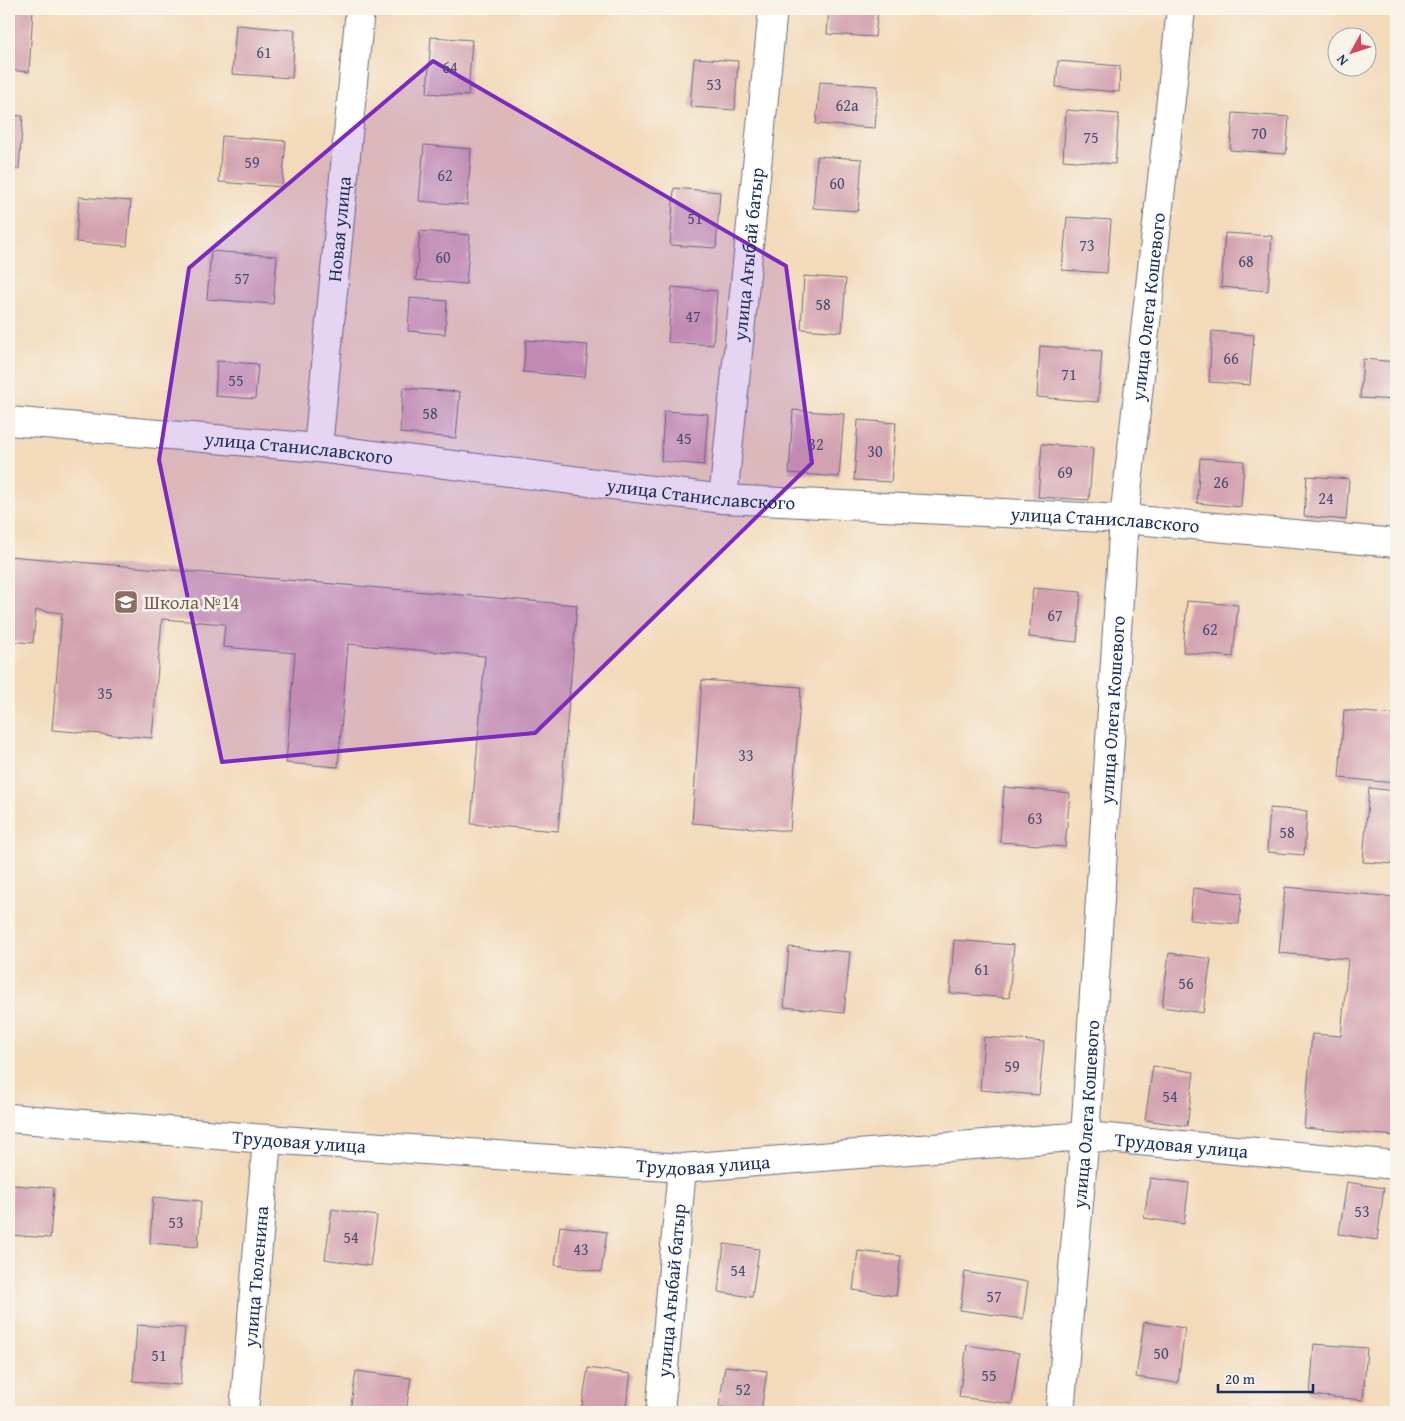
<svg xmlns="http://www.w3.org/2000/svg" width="1405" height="1421" font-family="'Gentium Book Plus',serif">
	<rect width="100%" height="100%" fill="#f7f3e8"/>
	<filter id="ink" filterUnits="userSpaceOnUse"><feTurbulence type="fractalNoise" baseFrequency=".02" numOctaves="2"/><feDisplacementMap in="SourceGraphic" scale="10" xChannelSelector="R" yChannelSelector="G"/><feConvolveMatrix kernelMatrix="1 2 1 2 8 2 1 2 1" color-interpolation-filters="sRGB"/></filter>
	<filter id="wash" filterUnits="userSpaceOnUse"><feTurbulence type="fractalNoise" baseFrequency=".0096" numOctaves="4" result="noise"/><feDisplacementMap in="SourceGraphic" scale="20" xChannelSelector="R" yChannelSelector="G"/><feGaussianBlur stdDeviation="1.12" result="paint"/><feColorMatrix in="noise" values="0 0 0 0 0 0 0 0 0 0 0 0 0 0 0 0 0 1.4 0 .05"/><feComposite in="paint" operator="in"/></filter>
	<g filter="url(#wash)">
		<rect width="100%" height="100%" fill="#f3daba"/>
		<g id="blocks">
			<!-- building -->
			<g fill="#d3a2b0">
				<path d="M 9,9 L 33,10 L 29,72 L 9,70 Z"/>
				<path d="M 829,9 L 878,9 L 875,37 L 827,34 Z"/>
				<path d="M 236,25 L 295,30 L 292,78 L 232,74 Z"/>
				<path d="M 431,37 L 472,40 L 468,96 L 427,93 Z"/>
				<path d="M 694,58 L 738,61 L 735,110 L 690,107 Z"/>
				<path d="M 1058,61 L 1120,66 L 1119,92 L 1056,87 Z"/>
				<path d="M 820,82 L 878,86 L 875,128 L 816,124 Z"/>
				<path d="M 1066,110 L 1119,114 L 1115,164 L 1063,160 Z"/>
				<path d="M 1233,113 L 1289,117 L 1286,154 L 1230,150 Z"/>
				<path d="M 9,115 L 23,116 L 19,169 L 9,168 Z"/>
				<path d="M 222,136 L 286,141 L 282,187 L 219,182 Z"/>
				<path d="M 424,145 L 471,149 L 467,205 L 419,201 Z"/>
				<path d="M 817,156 L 862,159 L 858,211 L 813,208 Z"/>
				<path d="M 674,188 L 720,192 L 716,248 L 670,245 Z"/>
				<path d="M 79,197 L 131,201 L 127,246 L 76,242 Z"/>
				<path d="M 1067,217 L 1111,220 L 1107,273 L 1062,270 Z"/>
				<path d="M 420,231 L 470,235 L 466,284 L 416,280 Z"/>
				<path d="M 1225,233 L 1272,236 L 1268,291 L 1221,287 Z"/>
				<path d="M 211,251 L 277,256 L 273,304 L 207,299 Z"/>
				<path d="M 804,276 L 846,279 L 842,332 L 801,329 Z"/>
				<path d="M 672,287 L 717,291 L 713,345 L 668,342 Z"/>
				<path d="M 410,298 L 447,301 L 445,334 L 408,331 Z"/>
				<path d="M 1212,331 L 1254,335 L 1250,385 L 1209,382 Z"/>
				<path d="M 526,340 L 588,345 L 585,377 L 523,372 Z"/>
				<path d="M 1040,346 L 1102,351 L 1098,402 L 1037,397 Z"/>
				<path d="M 1363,359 L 1396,362 L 1396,400 L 1360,398 Z"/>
				<path d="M 217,361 L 258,364 L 255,399 L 215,396 Z"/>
				<path d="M 403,388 L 460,392 L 456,438 L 400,433 Z"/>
				<path d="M 793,410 L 844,414 L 839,477 L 789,473 Z"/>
				<path d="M 664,411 L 708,414 L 704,465 L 661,461 Z"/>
				<path d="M 858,420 L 896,423 L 891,482 L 854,480 Z"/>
				<path d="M 1042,444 L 1093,448 L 1089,500 L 1038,497 Z"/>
				<path d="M 1200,458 L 1244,461 L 1241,507 L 1197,503 Z"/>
				<path d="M 1307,476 L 1349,479 L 1346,520 L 1304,516 Z"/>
				<path d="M 9,556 L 577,605 L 558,831 L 471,824 L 485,656 L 348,644 L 338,767 L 286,763 L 295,653 L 223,647 L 225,624 L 162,619 L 152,738 L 52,730 L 62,613 L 36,610 L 33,643 L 9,641 Z"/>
				<path d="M 1033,588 L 1081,592 L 1077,642 L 1029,637 Z"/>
				<path d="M 1187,601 L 1238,605 L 1233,657 L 1183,652 Z"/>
				<path d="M 702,680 L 801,687 L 790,831 L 692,823 Z"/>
				<path d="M 1344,710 L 1396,715 L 1396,783 L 1339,778 Z"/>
				<path d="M 1004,787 L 1070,793 L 1065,847 L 1000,842 Z"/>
				<path d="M 1369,788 L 1396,791 L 1396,864 L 1363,862 Z"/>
				<path d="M 1270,808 L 1307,811 L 1304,855 L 1267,852 Z"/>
				<path d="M 1285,887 L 1396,897 L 1396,1136 L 1304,1128 L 1312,1034 L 1341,1036 L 1348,959 L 1279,953 Z"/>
				<path d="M 1193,888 L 1242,893 L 1239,924 L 1190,920 Z"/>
				<path d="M 954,940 L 1014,945 L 1009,998 L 950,993 Z"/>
				<path d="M 789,947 L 850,952 L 844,1013 L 784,1007 Z"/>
				<path d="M 1169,953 L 1211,959 L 1203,1013 L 1162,1007 Z"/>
				<path d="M 984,1037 L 1044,1042 L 1039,1095 L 980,1090 Z"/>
				<path d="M 1153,1066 L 1194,1072 L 1187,1126 L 1145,1120 Z"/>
				<path d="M 1150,1178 L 1189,1183 L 1184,1224 L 1144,1218 Z"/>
				<path d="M 1347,1182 L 1384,1188 L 1377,1240 L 1339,1234 Z"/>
				<path d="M 12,1185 L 54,1188 L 50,1238 L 9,1235 Z"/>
				<path d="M 153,1197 L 201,1201 L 198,1247 L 150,1243 Z"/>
				<path d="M 332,1209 L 377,1216 L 370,1266 L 325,1259 Z"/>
				<path d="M 560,1226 L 607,1232 L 601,1272 L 555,1265 Z"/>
				<path d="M 724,1244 L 759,1249 L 752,1297 L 718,1292 Z"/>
				<path d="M 858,1251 L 901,1256 L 896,1296 L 853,1290 Z"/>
				<path d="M 965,1272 L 1028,1282 L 1023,1319 L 960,1310 Z"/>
				<path d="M 1144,1322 L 1185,1328 L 1178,1383 L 1136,1377 Z"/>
				<path d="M 137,1325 L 185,1328 L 180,1385 L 133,1381 Z"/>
				<path d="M 1314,1344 L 1367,1348 L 1363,1400 L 1310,1395 Z"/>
				<path d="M 967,1345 L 1019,1353 L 1012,1404 L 959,1397 Z"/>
				<path d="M 725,1366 L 767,1371 L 761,1412 L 719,1407 Z"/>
				<path d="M 588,1368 L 631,1374 L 625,1412 L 581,1412 Z"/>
				<path d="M 356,1371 L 411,1378 L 406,1412 L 350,1412 Z"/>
			</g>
		</g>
	</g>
	<g filter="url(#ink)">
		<use href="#blocks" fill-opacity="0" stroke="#676b7e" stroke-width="1"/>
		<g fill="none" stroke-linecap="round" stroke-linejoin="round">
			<defs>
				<g id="street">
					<path id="s1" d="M 9,421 L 318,448 L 723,499 L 1124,519 L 1396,543"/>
					<path id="s2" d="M 318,448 L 360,9"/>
					<path id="s3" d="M 723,499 L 773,9"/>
					<path id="s4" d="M 9,1118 L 267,1139 L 682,1168 L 1085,1136 L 1396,1165"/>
					<path id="s5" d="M 244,1412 L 267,1139"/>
					<path id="s6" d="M 660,1412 L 682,1168"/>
					<path id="s7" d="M 1060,1412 L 1085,1136 L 1124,519 L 1181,9"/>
				</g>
			</defs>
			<!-- street casing -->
			<use href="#street" stroke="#676b7e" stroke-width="30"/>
			<!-- street -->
			<use href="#street" stroke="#fff" stroke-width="28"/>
		</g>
	</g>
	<!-- marked area -->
	<path fill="#7b2cbf" fill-opacity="0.2" stroke="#7b2cbf" stroke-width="4" stroke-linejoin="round" d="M 433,61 L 786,266 L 812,463 L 535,733 L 222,762 L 159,460 L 189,268 Z"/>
	<!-- icons -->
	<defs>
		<symbol id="school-square" viewBox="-11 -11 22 22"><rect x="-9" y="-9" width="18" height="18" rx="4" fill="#8d6e63" stroke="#f7f3e8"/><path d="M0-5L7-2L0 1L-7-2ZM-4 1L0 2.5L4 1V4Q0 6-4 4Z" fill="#fff"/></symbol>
	</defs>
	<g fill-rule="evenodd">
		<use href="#school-square" x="112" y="588" width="28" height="28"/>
	</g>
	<g text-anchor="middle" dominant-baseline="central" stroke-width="5" stroke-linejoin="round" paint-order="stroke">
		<!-- number labels -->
		<g font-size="16" fill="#494c72">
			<text x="264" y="52">61</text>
			<text x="450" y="67">64</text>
			<text x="714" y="84">53</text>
			<text x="847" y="105">62а</text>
			<text x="1259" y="133">70</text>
			<text x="1091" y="137">75</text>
			<text x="252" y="162">59</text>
			<text x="445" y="175">62</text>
			<text x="837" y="183">60</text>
			<text x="695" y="218">51</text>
			<text x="1087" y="245">73</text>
			<text x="443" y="257">60</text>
			<text x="1246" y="261">68</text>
			<text x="242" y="278">57</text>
			<text x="823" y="304">58</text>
			<text x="693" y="316">47</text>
			<text x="1231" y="358">66</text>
			<text x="1069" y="374">71</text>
			<text x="236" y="380">55</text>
			<text x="430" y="413">58</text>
			<text x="684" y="438">45</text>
			<text x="816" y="444">32</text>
			<text x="875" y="451">30</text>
			<text x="1065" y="472">69</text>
			<text x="1221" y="482">26</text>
			<text x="1326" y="498">24</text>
			<text x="1055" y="615">67</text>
			<text x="1210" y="629">62</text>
			<text x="105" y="693">35</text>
			<text x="746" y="755">33</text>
			<text x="1035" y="818">63</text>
			<text x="1287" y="832">58</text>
			<text x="982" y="969">61</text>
			<text x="1186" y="983">56</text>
			<text x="1012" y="1066">59</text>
			<text x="1170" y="1096">54</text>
			<text x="1362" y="1211">53</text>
			<text x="176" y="1222">53</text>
			<text x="351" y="1237">54</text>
			<text x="581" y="1249">43</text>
			<text x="738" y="1270">54</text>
			<text x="994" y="1296">57</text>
			<text x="1161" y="1353">50</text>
			<text x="159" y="1355">51</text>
			<text x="989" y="1375">55</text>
			<text x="743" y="1389">52</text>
		</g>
		<!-- street labels -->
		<g font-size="19" fill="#1b2f5e" stroke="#f7f3e8">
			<text stroke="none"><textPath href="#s2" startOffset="220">Новая улица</textPath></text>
			<text stroke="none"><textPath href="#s3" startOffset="246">улица Ағыбай батыр</textPath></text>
			<text stroke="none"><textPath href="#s7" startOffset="1109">улица Олега Кошевого</textPath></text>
			<text stroke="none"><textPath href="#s1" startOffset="291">улица Станиславского</textPath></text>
			<text stroke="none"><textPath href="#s1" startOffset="696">улица Станиславского</textPath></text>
			<text stroke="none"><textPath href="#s1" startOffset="1101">улица Станиславского</textPath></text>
			<text stroke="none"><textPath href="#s7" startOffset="704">улица Олега Кошевого</textPath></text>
			<text stroke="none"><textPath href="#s7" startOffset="299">улица Олега Кошевого</textPath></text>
			<text stroke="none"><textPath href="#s4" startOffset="291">Трудовая улица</textPath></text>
			<text stroke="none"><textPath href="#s4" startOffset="1176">Трудовая улица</textPath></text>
			<text stroke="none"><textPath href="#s4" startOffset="696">Трудовая улица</textPath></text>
			<text stroke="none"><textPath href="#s5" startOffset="136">улица Тюленина</textPath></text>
			<text stroke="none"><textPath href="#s6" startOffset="122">улица Ағыбай батыр</textPath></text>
		</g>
		<!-- education labels -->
		<g font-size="19" fill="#785e54" stroke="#f7f3e8" text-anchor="start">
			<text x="144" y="602">Школа №14</text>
		</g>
	</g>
	<!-- margin -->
	<rect width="1405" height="1421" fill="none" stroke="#f7f3e8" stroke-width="30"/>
	<!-- north arrow -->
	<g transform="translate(1352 52) rotate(230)"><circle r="24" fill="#f7f3e8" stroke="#9fa5b1"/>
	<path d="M0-4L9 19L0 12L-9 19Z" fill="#d1495b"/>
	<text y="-8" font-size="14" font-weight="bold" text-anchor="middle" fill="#1b2f5e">N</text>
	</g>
	<!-- scale -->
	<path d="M1218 1384v8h95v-8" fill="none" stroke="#1b2f5e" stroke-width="2.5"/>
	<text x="1225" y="1384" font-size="15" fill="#1b2f5e" stroke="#f7f3e8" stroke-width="4" paint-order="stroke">20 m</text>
</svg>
